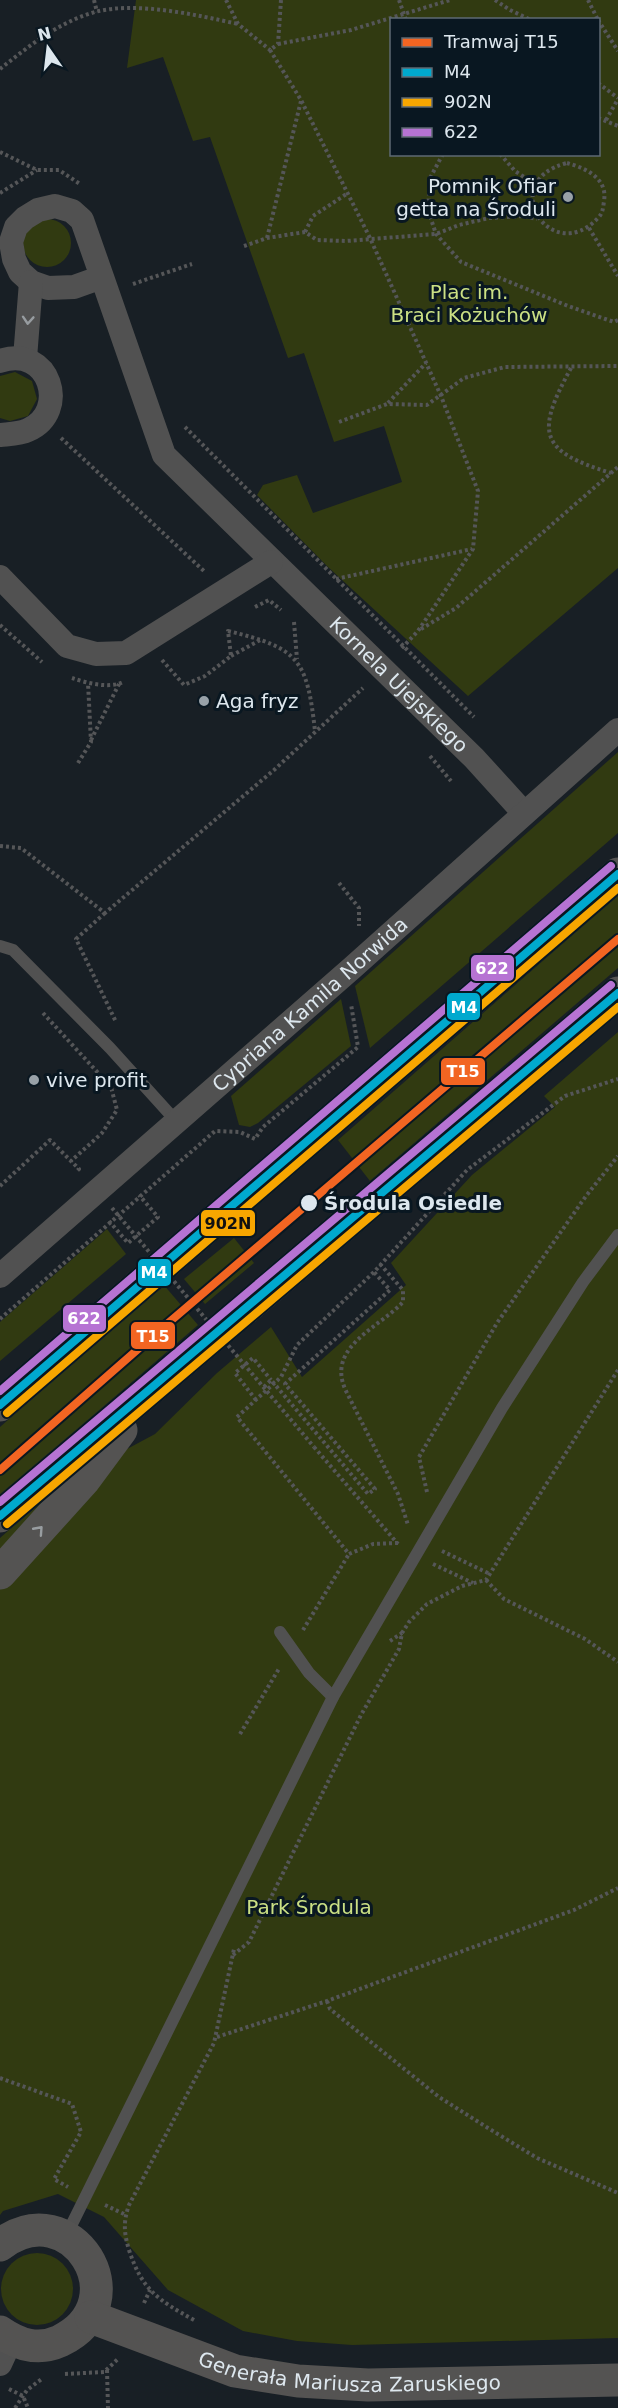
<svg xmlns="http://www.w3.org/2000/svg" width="618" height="2408" font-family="'DejaVu Sans',sans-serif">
	<rect width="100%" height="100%" fill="#181f25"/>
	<!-- green -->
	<g fill="#313a11" fill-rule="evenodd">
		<path d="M 136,0 L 618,0 L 618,568 L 468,696 L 328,567 L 257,495 L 263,485 L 297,475 L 313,513 L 402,482 L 384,426 L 334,442 L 304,353 L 288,358 L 210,137 L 193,141 L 163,57 L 127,68 ZM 392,20 L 598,20 L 598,154 L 392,154 Z"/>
		<circle cx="47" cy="243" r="24"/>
		<path d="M 15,372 L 32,381 L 37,399 L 28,416 L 10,421 L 0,418 L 0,376 Z"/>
		<path d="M 618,752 L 618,833 L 370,1048 L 355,986 Z"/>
		<path d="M 618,895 L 618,968 L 370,1181 L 338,1140 Z"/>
		<path d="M 341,999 L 351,1046 L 258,1123 L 250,1127 L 239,1125 L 231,1096 Z"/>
		<path d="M 618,1032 L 618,2338 L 352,2345 L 297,2341 L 243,2331 L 168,2290 L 104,2217 L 58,2194 L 3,2211 L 0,2215 L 0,1538 L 60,1485 L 155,1434 L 217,1373 L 271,1327 L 302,1377 L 406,1285 L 391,1263 L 472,1175 L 555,1107 L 544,1096 Z"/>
		<path d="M 107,1229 L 126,1254 L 0,1361 L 0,1322 Z"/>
		<path d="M 234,1238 L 254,1263 L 205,1304 L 184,1279 Z"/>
		<path d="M 163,1284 L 198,1325 L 0,1496 L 0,1427 Z"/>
		<circle cx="37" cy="2289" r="36"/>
	</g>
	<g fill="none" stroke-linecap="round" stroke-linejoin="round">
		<!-- path -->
		<g stroke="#555658" stroke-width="4" stroke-dasharray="3 3" stroke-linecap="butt">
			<path d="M 94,0 L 97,12"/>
			<path d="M 226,0 L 238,24 L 270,50"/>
			<path d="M 281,0 L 278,44 L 270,50 L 301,100 L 370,238 L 441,396 L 478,491 L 473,549 L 418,631 L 400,650"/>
			<path d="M 399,0 L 406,20"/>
			<path d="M 495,0 L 510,10 L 531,20"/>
			<path d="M 588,0 L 598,20"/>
			<path d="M 598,20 L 618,51"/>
			<path d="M 278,44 L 351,30 L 450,0"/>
			<path d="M 0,69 C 29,46 59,22 95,12 C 136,1 197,15 238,24"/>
			<path d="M 598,83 L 618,98"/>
			<path d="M 598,118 L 618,126"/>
			<path d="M 606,120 L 618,99"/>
			<path d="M 0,152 L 37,170 L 59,170 L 80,184"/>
			<path d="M 443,154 L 430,178 L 428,210 L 436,234 L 461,262 L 568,306 L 614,322 L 618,320"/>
			<path d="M 500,154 L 515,171 L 533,183"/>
			<path d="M 567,163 C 585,168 608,178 604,201 C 603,208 603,213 598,218 C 551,268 495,181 567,163 Z"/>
			<path d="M 0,193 L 37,170"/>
			<path d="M 589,228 L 618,276"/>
			<path d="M 305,232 L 313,216 L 348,193"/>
			<path d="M 267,238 L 301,101"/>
			<path d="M 244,246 L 267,238 L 305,232 L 317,240 L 346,241 L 436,234 L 459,225 L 489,218 L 524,216 L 537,219"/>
			<path d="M 133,284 L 192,264"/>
			<path d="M 571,368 C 536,432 538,451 611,473"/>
			<path d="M 388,403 L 426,363"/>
			<path d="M 339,422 L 387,404 L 427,405 L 464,378 L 505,367 L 618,366"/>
			<path d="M 185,427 L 474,717"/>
			<path d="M 61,438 L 205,572"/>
			<path d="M 336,579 L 472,549"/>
			<path d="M 255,607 L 269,600 L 281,610"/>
			<path d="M 294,622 L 297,659"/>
			<path d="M 0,625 L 42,662"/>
			<path d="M 421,629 L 456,608 L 618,467"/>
			<path d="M 231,656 L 262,639"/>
			<path d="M 162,660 L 184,685 L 205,676 L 231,656 L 228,631 C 299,648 307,659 315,731"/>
			<path d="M 72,678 C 87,683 109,689 123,682"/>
			<path d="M 91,740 L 119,684"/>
			<path d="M 430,756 L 451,781"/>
			<path d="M 78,763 L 91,742 L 88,683"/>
			<path d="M 0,846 L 21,848 L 105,913 L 274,770 L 363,688"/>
			<path d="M 339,883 L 359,908 L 359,926"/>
			<path d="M 105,913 L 76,939 L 116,1022"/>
			<path d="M 43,1013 L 111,1087 L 117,1110 L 102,1133 L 71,1161"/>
			<path d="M 0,1186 L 50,1140 L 79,1169 L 77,1171"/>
			<path d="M 109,1221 L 128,1243 L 158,1217 L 139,1195"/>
			<path d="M 380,1264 L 403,1290 L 403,1302 C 379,1328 325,1347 346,1391 L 398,1494 L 408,1525"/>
			<path d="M 0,1319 L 215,1131 L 240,1132 L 255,1139 L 263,1127 L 358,1047 L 351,1004"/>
			<path d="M 264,1387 L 271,1380 L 368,1494 L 375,1489 L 285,1384 L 390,1290 L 374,1272"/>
			<path d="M 256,1400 L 235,1373 L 253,1358 L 271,1380"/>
			<path d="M 314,1447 L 398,1544"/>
			<path d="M 427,1492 L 419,1457 L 497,1323 L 586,1196 L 618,1156"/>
			<path d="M 398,1543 L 373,1544 L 349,1554 L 237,1417 L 281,1377 L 297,1345 L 374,1272 L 467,1170 L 565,1096 L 618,1079"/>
			<path d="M 442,1551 L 490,1574"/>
			<path d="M 433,1564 L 473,1583"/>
			<path d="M 486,1580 L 504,1599 L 585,1639 L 618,1662"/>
			<path d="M 303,1630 L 349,1554"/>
			<path d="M 390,1641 L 402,1633"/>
			<path d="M 240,1734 L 280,1667"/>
			<path d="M 233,1955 L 249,1942 L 361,1715 L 399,1649 L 402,1633 L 409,1622 L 427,1604 L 462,1586 L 486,1580 L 618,1370"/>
			<path d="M 327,2001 L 330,2009 L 439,2097 L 488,2128 L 537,2158 L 618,2193"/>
			<path d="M 217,2037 L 327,2001 L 574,1910 L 618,1888"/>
			<path d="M 0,2078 L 72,2104 L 81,2132 L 54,2179 L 68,2187"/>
			<path d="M 105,2205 L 126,2215"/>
			<path d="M 144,2303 L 150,2290"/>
			<path d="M 194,2320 C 158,2300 142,2290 129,2250 C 124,2233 123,2222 129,2205 L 214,2043 L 234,1949"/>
			<path d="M 107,2370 L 108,2408"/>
			<path d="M 65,2374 L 104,2372 L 118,2359"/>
			<path d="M 9,2389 L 23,2396 L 28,2408"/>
			<path d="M 15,2408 L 27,2390 L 43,2378"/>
		</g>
		<!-- lane -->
		<g stroke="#515151" stroke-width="12">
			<path d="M 0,946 L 13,950 L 110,1048 L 177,1122"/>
			<path d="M 280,1632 L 309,1673 L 333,1697"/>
			<path d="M 66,2236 L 333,1697 L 502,1408 L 583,1282 L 618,1235"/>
		</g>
		<!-- street -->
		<g stroke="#515151" stroke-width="24">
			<path id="s1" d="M 102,277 L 74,287 L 48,288 L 31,282 L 20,272 L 14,259 L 11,242 L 16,227 L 25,218 L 38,210 L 55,206 L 72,211 L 82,220 L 102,277 L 164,455 L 474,758 L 524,813"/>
			<path d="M 25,358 L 31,282"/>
			<path d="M 0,361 C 50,344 70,412 28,430 C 20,434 9,434 0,435"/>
			<path d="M 0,577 L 67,646 L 96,654 L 126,653 L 271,562"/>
			<path id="s2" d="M 0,1276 L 352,968 L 618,730"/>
			<path d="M 0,2364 L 11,2340"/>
		</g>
		<!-- secondary -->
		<g stroke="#545352" stroke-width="33">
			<path d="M 0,1405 L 618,874"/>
			<path d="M 0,1516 L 618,993"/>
			<path d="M 0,1573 L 84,1480 L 121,1430"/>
			<path d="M 0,2245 C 71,2190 141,2302 60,2341 C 38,2351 19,2345 0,2332"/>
			<path id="s3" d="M 91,2317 L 235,2371 L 298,2381 L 368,2385 L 618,2380"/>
		</g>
		<!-- path-bridge -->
		<path stroke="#555658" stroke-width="4" stroke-dasharray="3 3" stroke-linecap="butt" d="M 112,1208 L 314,1447"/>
		<defs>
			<g id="bus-1">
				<path d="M 0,1405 L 618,874"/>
				<path d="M 0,1516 L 618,993"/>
			</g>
			<g id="bus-2">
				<path d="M 7,1413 L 618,888"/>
				<path d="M 7,1524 L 618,1007"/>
			</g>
			<g id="bus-3">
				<path d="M 0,1391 L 611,866"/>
				<path d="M 0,1502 L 611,985"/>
			</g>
		</defs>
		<!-- bus-1 casing -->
		<use href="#bus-1" stroke="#091721" stroke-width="12"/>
		<!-- bus-2 casing -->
		<use href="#bus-2" stroke="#091721" stroke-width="12"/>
		<!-- bus-3 casing -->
		<use href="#bus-3" stroke="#091721" stroke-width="12"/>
		<!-- bus-1 -->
		<use href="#bus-1" stroke="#00a9ce" stroke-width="8"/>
		<!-- bus-2 -->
		<use href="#bus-2" stroke="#f7a600" stroke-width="8"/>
		<!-- bus-3 -->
		<use href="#bus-3" stroke="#b673d3" stroke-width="8"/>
		<defs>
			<path id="tram-1" d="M 0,1470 L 153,1336 L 618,939"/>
		</defs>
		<!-- tram-1 casing -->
		<use href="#tram-1" stroke="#091721" stroke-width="12"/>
		<!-- tram-1 -->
		<use href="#tram-1" stroke="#f26522" stroke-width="8"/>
	</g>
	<!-- one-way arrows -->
	<defs><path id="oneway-chevron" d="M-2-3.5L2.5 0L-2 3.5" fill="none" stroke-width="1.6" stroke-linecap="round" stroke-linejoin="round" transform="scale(1.5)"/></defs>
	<use stroke="#979ca0" href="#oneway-chevron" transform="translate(28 320) rotate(94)"/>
	<use stroke="#989da0" href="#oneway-chevron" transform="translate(39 1530) rotate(-48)"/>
	<!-- markers -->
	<g fill="#98a1a8" stroke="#091721" stroke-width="2">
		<circle cx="568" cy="197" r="6"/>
		<circle cx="204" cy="701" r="6"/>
		<circle cx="34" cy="1080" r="6"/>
	</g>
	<circle fill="#dde7ee" stroke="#091721" stroke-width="2" cx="309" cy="1203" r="9"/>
	<g text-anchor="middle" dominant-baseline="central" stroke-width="6" stroke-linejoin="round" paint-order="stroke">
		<!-- poi labels -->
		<g font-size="20" fill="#dde7ee" stroke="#091721" text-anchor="start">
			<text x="556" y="186" text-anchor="end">Pomnik Ofiar<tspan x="556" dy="23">getta na Środuli</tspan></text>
			<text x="216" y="701">Aga fryz</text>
			<text x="46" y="1080">vive profit</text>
		</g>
		<!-- park labels -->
		<g font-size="20" fill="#cbe084" stroke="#091721">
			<text x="469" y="292">Plac im.<tspan x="469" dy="23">Braci Kożuchów</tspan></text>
			<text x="309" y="1907">Park Środula</text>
		</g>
		<!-- street labels -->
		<g font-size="20" fill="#dde7ee" stroke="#091721">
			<text stroke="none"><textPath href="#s1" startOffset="790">Kornela Ujejskiego</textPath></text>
			<text stroke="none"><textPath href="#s2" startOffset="412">Cypriana Kamila Norwida</textPath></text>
			<text stroke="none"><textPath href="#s3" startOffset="268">Generała Mariusza Zaruskiego</textPath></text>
		</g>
		<!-- stop labels -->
		<g font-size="20" font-weight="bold" fill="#dde7ee" stroke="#091721" text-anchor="start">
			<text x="324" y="1203">Środula Osiedle</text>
		</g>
	</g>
	<g stroke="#091721" stroke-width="2">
		<rect x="470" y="954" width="45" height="28" rx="6" fill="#b673d3"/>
		<rect x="446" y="992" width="35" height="29" rx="6" fill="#00a9ce"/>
		<rect x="440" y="1057" width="46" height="29" rx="6" fill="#f26522"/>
		<rect x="200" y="1209" width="56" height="28" rx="6" fill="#f7a600"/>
		<rect x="137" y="1258" width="35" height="29" rx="6" fill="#00a9ce"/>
		<rect x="62" y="1304" width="45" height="29" rx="6" fill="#b673d3"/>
		<rect x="130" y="1321" width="46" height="29" rx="6" fill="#f26522"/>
	</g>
	<g font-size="16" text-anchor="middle" font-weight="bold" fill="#fff">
		<text x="492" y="974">622</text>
		<text x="464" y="1013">M4</text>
		<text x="463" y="1077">T15</text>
		<text x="154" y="1278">M4</text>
		<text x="84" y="1324">622</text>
		<text x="153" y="1342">T15</text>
	</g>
	<g font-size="16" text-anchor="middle" font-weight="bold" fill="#111">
		<text x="228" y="1229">902N</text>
	</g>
	<!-- legend -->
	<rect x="390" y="18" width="210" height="138" fill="#091721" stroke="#5e6a73" stroke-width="1.5"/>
	<rect x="402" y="38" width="30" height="9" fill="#f26522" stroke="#5e6a73" stroke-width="1.5"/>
	<text x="444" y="48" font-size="18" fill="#dde7ee">Tramwaj T15</text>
	<rect x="402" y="68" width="30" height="9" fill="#00a9ce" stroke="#5e6a73" stroke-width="1.5"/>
	<text x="444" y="78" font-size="18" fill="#dde7ee">M4</text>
	<rect x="402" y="98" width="30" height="9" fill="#f7a600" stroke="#5e6a73" stroke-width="1.5"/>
	<text x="444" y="108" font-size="18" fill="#dde7ee">902N</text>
	<rect x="402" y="128" width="30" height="9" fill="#b673d3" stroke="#5e6a73" stroke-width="1.5"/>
	<text x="444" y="138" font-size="18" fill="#dde7ee">622</text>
	<!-- north arrow -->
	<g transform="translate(48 48) rotate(346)" stroke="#091721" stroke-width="4.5" paint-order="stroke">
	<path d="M0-4.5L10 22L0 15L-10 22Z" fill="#dde7ee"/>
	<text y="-9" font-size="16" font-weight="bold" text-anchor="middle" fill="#dde7ee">N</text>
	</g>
</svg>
